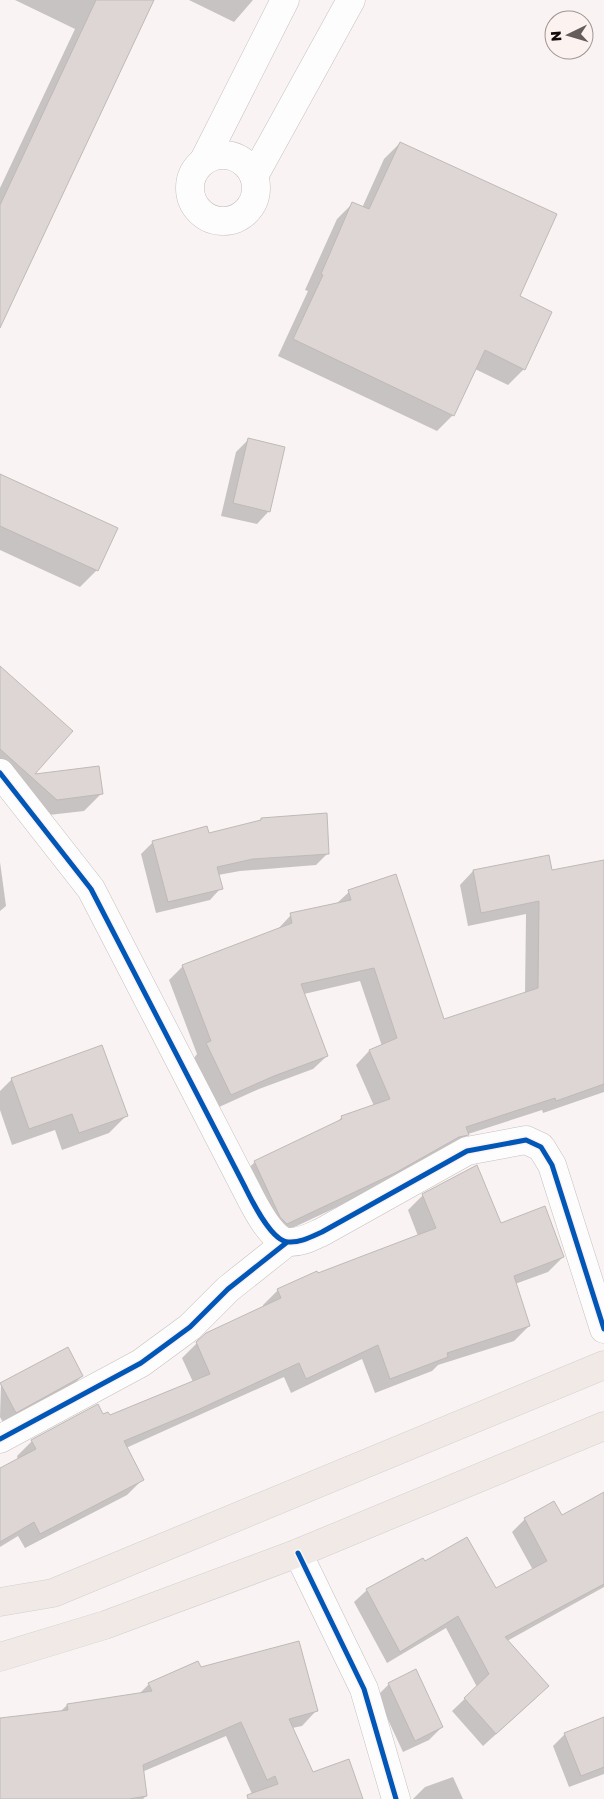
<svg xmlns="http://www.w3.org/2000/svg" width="604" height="1799" font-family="'Golos Text',sans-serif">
	<rect width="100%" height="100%" fill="#f9f4f3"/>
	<!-- shadow -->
	<g fill="#0003">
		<path d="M 15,0 L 152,0 L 0,325 L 0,188 L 75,29 Z"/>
		<path d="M 189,0 L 253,0 L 234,22 Z"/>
		<path d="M 400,143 L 518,297 L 524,369 L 508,385 L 475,369 L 453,415 L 437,431 L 278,356 L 308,291 L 305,290 L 337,219 L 353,203 L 362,208 L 384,159 Z"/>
		<path d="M 248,440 L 269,511 L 257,524 L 221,516 L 236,452 Z"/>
		<path d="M 0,475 L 97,570 L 80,587 L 0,550 Z"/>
		<path d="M 0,668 L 32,776 L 101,794 L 84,811 L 40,816 L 0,781 Z"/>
		<path d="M 261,819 L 328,853 L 316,865 L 240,871 L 218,875 L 221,888 L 210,900 L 156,913 L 141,854 L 153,842 L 208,834 L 258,822 Z"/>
		<path d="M 604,861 L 604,1092 L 543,1113 L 542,1110 L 468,1134 L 454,1148 L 380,1187 L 273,1237 L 241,1175 L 255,1162 L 336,1123 L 342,1117 L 374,1106 L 356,1065 L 369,1051 L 382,1046 L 360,981 L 304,994 L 327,1056 L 313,1069 L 259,1089 L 217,1108 L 194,1058 L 197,1054 L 169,980 L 183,966 L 277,930 L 291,915 L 335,905 L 349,892 L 443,1020 L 525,994 L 526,914 L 468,926 L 460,885 L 473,871 L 551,872 Z"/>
		<path d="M 0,862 L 6,906 L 0,911 Z"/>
		<path d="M 12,1079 L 126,1116 L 109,1133 L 62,1150 L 55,1130 L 12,1145 L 0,1110 L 0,1091 Z"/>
		<path d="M 476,1166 L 500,1225 L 563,1257 L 548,1272 L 515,1284 L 529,1326 L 514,1341 L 438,1365 L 432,1371 L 375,1393 L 362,1359 L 291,1393 L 284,1377 L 126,1448 L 142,1480 L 127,1495 L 25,1548 L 18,1536 L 0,1547 L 0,1469 L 18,1460 L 17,1456 L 32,1441 L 98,1406 L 103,1416 L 110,1417 L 193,1382 L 182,1358 L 197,1343 L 263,1307 L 263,1305 L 278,1290 L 418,1236 L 408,1210 L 423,1195 Z"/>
		<path d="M 82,1376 L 70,1388 L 4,1424 L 0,1417 L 1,1384 Z"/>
		<path d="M 604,1494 L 604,1587 L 507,1641 L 535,1699 L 483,1746 L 452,1711 L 477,1687 L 446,1628 L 387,1663 L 354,1602 L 367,1590 L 424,1563 L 496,1589 L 533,1570 L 512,1532 L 525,1519 L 554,1503 L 561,1516 Z"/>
		<path d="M 200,1669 L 316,1711 L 302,1726 L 292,1728 L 312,1773 L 358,1799 L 264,1799 L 261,1790 L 252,1794 L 226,1736 L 142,1772 L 146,1796 L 143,1799 L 0,1799 L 0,1719 L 60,1712 L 67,1705 L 138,1695 L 149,1684 Z"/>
		<path d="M 389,1684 L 442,1727 L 429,1740 L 403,1752 L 377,1696 Z"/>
		<path d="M 604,1725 L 604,1774 L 569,1787 L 553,1746 L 565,1734 Z"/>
		<path d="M 453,1777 L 463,1799 L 413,1799 L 425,1787 Z"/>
	</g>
	<!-- building -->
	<g fill="#ddd6d4" stroke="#bfb9b7">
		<path d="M 96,0 L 154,0 L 0,328 L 0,205 Z"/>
		<path d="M 400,142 L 557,214 L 520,296 L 552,312 L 525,370 L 485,350 L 454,416 L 293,339 L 323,275 L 321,274 L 352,202 L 369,209 Z"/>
		<path d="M 248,438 L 285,447 L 270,512 L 233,503 Z"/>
		<path d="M 0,474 L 118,528 L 98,571 L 0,526 Z"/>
		<path d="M 0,666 L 73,731 L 35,774 L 99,766 L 103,794 L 57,800 L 0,749 Z"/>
		<path d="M 327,813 L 329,854 L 253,859 L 217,867 L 223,889 L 168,902 L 152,841 L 207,826 L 209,833 L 261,820 L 261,818 Z"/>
		<path d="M 549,855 L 552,870 L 604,860 L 604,1084 L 556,1101 L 555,1098 L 466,1127 L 469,1135 L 459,1137 L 395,1173 L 287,1224 L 280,1217 L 254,1161 L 342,1119 L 341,1116 L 390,1099 L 369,1050 L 397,1038 L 374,968 L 301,984 L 328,1056 L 274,1076 L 231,1095 L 206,1043 L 211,1041 L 182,965 L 292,923 L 290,913 L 351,900 L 348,890 L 396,874 L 444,1019 L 538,988 L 539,901 L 481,913 L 473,870 Z"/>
		<path d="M 102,1045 L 128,1116 L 79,1133 L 72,1114 L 29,1129 L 11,1078 Z"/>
		<path d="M 477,1165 L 501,1223 L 545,1206 L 564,1257 L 514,1276 L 530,1326 L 447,1353 L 448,1357 L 390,1379 L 378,1345 L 306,1379 L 299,1363 L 191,1413 L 124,1441 L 144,1480 L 40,1534 L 34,1522 L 0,1542 L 0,1468 L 36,1449 L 31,1440 L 98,1404 L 103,1414 L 108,1412 L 110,1415 L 210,1374 L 196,1342 L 206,1333 L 281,1298 L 277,1289 L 317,1271 L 318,1273 L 436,1228 L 422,1194 Z"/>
		<path d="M 68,1347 L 83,1376 L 16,1413 L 0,1383 Z"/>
		<path d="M 604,1492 L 604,1584 L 505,1637 L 549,1686 L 496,1734 L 464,1698 L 489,1674 L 458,1616 L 400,1652 L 366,1589 L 423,1558 L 425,1561 L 467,1537 L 496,1588 L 547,1561 L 524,1518 L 554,1501 L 562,1515 Z"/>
		<path d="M 299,1641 L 318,1711 L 289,1719 L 313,1772 L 349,1759 L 363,1799 L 248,1799 L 247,1795 L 278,1784 L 275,1776 L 267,1780 L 241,1722 L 143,1765 L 147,1796 L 129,1799 L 0,1799 L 0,1718 L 68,1710 L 67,1704 L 152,1691 L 148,1683 L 198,1661 L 201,1667 Z"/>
		<path d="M 416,1669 L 443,1727 L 415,1741 L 388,1683 Z"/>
		<path d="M 604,1717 L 604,1767 L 581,1776 L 564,1733 Z"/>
	</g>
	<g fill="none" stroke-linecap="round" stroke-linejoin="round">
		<defs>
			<g id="minor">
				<circle cx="223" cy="188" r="33"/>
				<path d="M 204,160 L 285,0"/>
				<path d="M 254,176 L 351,0"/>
				<path d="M 0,773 L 91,889 L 245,1187 C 252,1201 271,1241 288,1242 C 300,1243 311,1237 322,1232 L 467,1151 L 526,1140 L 541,1147 L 552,1165 L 604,1329"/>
				<path d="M 0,1439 L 141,1363 L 190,1327 L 228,1289 L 286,1243"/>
				<path d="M 298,1553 L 364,1689 L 396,1799"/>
			</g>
			<g id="major">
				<path d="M 0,1602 L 53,1593 L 604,1365"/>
				<path d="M 0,1657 L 105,1625 L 298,1553 L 604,1426"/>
			</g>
		</defs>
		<!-- minor casing -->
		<use href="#minor" stroke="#c6bfbe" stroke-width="29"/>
		<!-- major casing -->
		<use href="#major" stroke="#d2cfcf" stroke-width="29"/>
		<!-- minor -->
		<use href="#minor" stroke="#fefdfd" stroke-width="28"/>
		<!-- major -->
		<use href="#major" stroke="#f0e9e6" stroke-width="28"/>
		<defs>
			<g id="cycleway">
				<path d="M 0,773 L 91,889 L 245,1187 C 252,1201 271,1241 288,1242 C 300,1243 311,1237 322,1232 L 467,1151 L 526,1140 L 541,1147 L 552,1165 L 604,1329"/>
				<path d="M 0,1439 L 141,1363 L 190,1327 L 228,1289 L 286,1243"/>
				<path d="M 298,1553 L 364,1689 L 396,1799"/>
			</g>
		</defs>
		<!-- cycleway casing -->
		<use href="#cycleway" stroke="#fcf3f0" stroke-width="8"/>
		<!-- cycleway -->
		<use href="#cycleway" stroke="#0057b8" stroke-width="5"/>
	</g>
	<!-- north arrow -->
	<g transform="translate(569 35) rotate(265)"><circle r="24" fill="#fcf3f0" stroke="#9f9694"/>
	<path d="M0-4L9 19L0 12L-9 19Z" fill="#645d5b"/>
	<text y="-8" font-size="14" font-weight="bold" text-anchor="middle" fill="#130b09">N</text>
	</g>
</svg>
